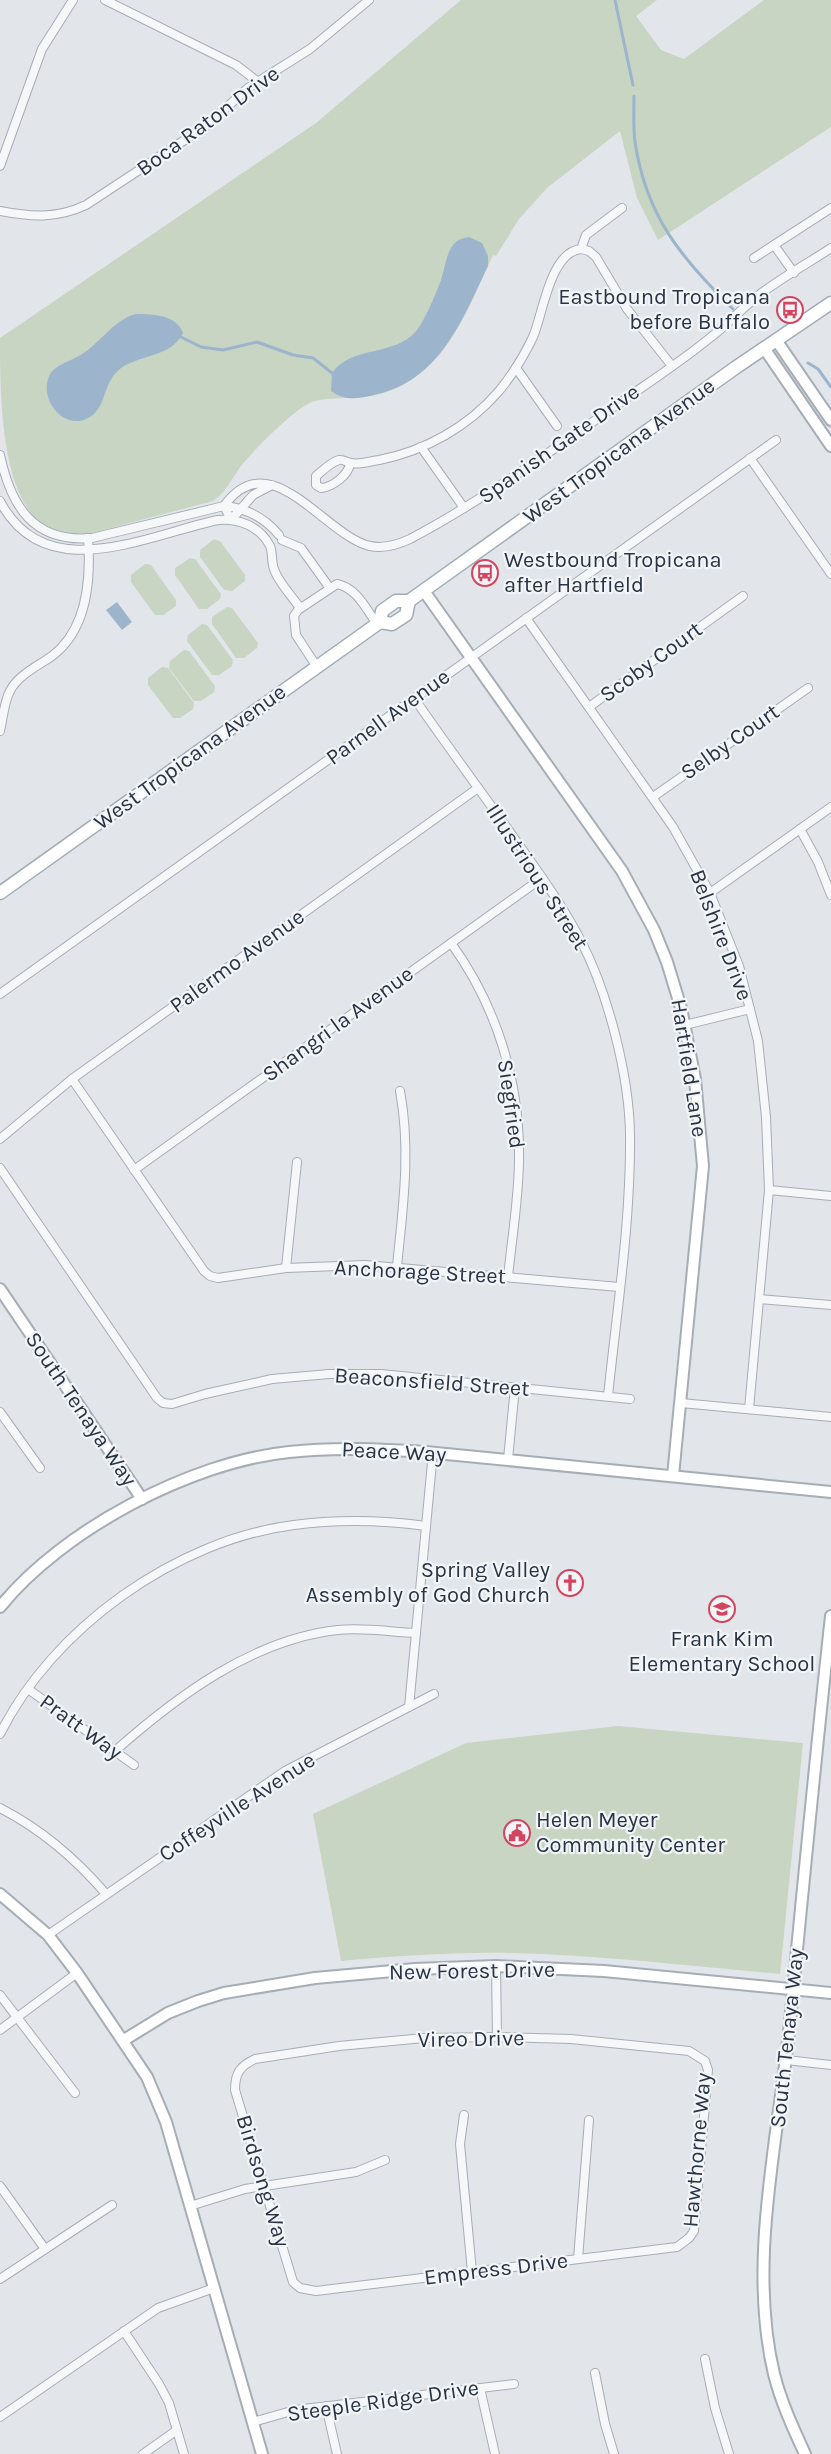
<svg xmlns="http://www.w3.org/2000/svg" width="831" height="2454" font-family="Karla,sans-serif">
	<rect width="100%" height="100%" fill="#e2e6eb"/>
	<!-- green -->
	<g fill="#c8d5c3">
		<path d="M 461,0 L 657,0 L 636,16 L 661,50 L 684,59 L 764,0 L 831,0 L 831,127 L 658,240 L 637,198 L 620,131 L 547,188 L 519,219 L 496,256 L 493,255 C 467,311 445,376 380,394 C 360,400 328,396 312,402 C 294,409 253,451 241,466 C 231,480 227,491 213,501 L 88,534 C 69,533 51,531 36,519 C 0,483 0,388 0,338 L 316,123 Z"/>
		<path d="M 214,539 L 220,541 L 245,575 L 245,581 L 232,591 L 224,590 L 200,557 L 200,550 Z"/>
		<path d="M 190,558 L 195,559 L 221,594 L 220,599 L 207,609 L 199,609 L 175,575 L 175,568 Z"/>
		<path d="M 145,564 L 151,565 L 176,600 L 176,606 L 163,615 L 155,615 L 131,582 L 131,575 Z"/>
		<path d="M 227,607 L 232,608 L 258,643 L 257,648 L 244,658 L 236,658 L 212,624 L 212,617 Z"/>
		<path d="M 202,624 L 207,625 L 233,660 L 232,666 L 219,675 L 212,675 L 187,641 L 188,635 Z"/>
		<path d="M 184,650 L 189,651 L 215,686 L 214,692 L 201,701 L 194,701 L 169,668 L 170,661 Z"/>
		<path d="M 162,667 L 168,668 L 194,703 L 193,709 L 180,718 L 173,718 L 148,685 L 148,678 Z"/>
		<path d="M 618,1726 L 803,1743 L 780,1974 C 690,1966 600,1955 510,1953 C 454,1952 397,1956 341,1961 L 313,1814 L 466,1743 Z"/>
	</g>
	<!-- water -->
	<g fill="#9cb5cc">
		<path d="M 469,237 L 482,243 L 488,256 L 488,266 C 462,320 440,381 374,395 C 358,399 345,401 331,391 L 332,373 C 351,345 396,357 417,330 C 427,316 435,295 441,280 C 445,268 446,254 453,245 C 458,239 463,238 469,237 Z"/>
		<path d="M 136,314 C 153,314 177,315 183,333 C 171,357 142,354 121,368 C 102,382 108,405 90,417 C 65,433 37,399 50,374 C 56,365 68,362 77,357 C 99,346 112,320 136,314 Z"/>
		<path d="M 117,602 L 132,622 L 122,630 L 106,610 Z"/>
	</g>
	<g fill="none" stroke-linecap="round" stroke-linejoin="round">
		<!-- stream -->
		<g stroke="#9cb5cc" stroke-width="3">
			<path d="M 615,0 L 633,85"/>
			<path d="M 634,96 C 634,111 633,127 635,142 C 646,216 681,258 733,309"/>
			<path d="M 745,320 L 756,329"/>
			<path d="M 181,337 L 201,347 L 223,350 L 257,342 L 293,355 L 313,358 L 332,373"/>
			<path d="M 808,363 L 818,369 L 831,387"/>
		</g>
		<defs>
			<g id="street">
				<path d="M 105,0 L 236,65 L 257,81"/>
				<path d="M 0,166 L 42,49 L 73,0"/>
				<path d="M 0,211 C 31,217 56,219 86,205 L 206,126 L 248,88 L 310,49 L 369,0"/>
				<path d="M 774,245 L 794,273"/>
				<path d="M 581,249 L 589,251 L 596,257 L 627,309 L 672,366"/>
				<path d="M 754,258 L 831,208"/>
				<path d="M 516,368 L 557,426"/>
				<path d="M 421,447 L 464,508"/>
				<path d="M 0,455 C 11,506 33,543 92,538 L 224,506 C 247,508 264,517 279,535"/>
				<path d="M 750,458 L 831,574"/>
				<path d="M 350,464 C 348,475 333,487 321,488 L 316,485 L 316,476 C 322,471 331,462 339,460 C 344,459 347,463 352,463 C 359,465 371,461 379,460 C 425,451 468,427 499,391 C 513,374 524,356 533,337 C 543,314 550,252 581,249 L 586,235 L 622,208"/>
				<path d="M 272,485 L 253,495 L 231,520 L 224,506 C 270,441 325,536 370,546 C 384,549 397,545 410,539 C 478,503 541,458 604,414 C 640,388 677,365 711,337 C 728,324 742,308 759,295 C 781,278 807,264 831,248"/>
				<path d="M 0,501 C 45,588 147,535 218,520 C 238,518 260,526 270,546 C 273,553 271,561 274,569 C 278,582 292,596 300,608"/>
				<path d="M 282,540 L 301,548 L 329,587"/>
				<path d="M 526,618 L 673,827 L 710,893 L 739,966 L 758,1041 L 766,1117 L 769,1190 L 749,1409"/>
				<path d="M 317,667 L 296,635 L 294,616 L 298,610 L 337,584 C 357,588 366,609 377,624"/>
				<path d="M 414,698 C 446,744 479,789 512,835 C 536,869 562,904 581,941 C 608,993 629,1075 630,1134 C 631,1221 617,1309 608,1396"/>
				<path d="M 589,707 L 743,596"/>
				<path d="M 0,731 C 3,718 4,702 10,691 C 18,675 38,666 52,656 C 88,629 91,579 88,538"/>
				<path d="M 653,797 L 808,688"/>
				<path d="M 800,829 L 818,862 L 831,895"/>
				<path d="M 710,893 L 831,807"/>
				<path d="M 451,943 C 496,1005 520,1081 519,1158 C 519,1197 512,1237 508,1277"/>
				<path d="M 0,994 L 776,440"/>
				<path d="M 685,1025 L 750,1009"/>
				<path d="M 72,1079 L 204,1271 L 210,1276 L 218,1278 L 286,1268 L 365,1265 L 619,1287"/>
				<path d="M 0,1139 L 72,1079 L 478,788"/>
				<path d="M 0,1168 L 157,1398 L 163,1403 L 172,1404 L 205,1394 L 272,1379 L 329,1374 L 381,1374 L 630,1399"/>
				<path d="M 134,1170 L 542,878"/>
				<path d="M 769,1190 L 831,1196"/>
				<path d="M 397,1266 C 403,1207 411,1150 400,1091"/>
				<path d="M 286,1268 L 297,1162"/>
				<path d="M 760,1299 L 831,1305"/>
				<path d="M 681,1403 L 831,1417"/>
				<path d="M 0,1412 L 40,1468"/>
				<path d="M 508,1459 L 515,1387"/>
				<path d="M 28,1689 L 134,1765"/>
				<path d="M 409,1707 L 433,1452"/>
				<path d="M 0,1734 C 53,1628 176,1540 294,1525 C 338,1519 382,1520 426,1526"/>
				<path d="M 115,1751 C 176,1697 253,1639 338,1630 C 363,1627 391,1632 416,1633"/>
				<path d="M 0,1808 C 41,1829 76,1859 106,1894"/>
				<path d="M 48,1935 L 285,1771 L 434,1694"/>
				<path d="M 496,1966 L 497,2037"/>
				<path d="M 0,1995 L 75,2093"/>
				<path d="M 0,2030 L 77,1973"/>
				<path d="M 497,2037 L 571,2039 L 689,2051 L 705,2061 L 708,2070 L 694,2231 L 689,2238 L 677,2247 L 316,2291 L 300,2288 L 293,2282 L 235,2090 C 235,2073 240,2066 255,2059 L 339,2046 L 424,2038 Z"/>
				<path d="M 786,2060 L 831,2065"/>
				<path d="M 464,2115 L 460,2144 L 472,2272"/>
				<path d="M 0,2186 L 45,2249"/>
				<path d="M 190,2206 L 245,2189 L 356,2172 L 385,2160"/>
				<path d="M 578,2259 L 589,2120"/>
				<path d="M 0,2279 L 112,2205"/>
				<path d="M 124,2331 L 159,2384 L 169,2403 L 184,2454"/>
				<path d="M 705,2359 L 715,2408 L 729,2454"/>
				<path d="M 595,2373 L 605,2424 L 614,2454"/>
				<path d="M 480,2388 L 495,2454"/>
				<path d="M 326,2406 L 337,2454"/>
				<path d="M 0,2417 L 158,2308 L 214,2288"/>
				<path d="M 253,2422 L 295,2410 L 514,2384"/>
				<path d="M 143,2454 L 177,2430"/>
			</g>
			<g id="secondary">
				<path d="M 776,340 L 831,420"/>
				<path d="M 764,348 L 831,446"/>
				<path d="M 424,591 L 622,871 L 654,930 L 667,962 L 681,1008 L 695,1079 L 703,1166 L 673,1476"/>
				<path d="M 0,1289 L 142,1499"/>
				<path d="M 0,1607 C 62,1530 191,1462 289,1452 C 335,1447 380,1449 426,1452 L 831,1492"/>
				<path d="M 0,1894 L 48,1935 L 77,1973 L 147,2077 L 166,2122 L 262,2454"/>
				<path d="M 124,2040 L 168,2013 L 198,2001 L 224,1993 L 315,1978 L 415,1969 L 496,1966 L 604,1971 L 831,1993"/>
				<path d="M 805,2454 C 793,2428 781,2402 774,2374 C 747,2261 779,2136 790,2022 C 803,1887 816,1751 831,1616"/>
			</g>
			<g id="primary">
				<path d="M 380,622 L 392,624 L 406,615 L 409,601 L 735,368 L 831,303"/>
				<path d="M 0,893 L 380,622 L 382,611 L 396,601 L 409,601"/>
			</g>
		</defs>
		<!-- street casing -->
		<use href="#street" stroke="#a7adb6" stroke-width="10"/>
		<!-- secondary casing -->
		<use href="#secondary" stroke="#a7adb6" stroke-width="14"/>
		<!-- primary casing -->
		<use href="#primary" stroke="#a1abb7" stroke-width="15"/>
		<!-- street -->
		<use href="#street" stroke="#f5f7f9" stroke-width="8"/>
		<!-- secondary -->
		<use href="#secondary" stroke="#fff" stroke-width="10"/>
		<!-- primary -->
		<use href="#primary" stroke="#fff" stroke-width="12"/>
	</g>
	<!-- icons -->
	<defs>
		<symbol id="bus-ring" viewBox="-11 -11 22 22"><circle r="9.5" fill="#f2f5f8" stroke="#d4445f" stroke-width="1.5"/><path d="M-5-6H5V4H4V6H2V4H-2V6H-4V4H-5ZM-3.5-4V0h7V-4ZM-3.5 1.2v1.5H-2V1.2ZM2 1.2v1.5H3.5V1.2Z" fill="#d4445f"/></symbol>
		<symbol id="church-ring" viewBox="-11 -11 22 22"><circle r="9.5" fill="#f2f5f8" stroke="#d4445f" stroke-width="1.5"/><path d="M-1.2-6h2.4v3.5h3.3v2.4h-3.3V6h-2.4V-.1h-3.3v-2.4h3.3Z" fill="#d4445f"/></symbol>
		<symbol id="school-ring" viewBox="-11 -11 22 22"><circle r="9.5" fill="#f2f5f8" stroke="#d4445f" stroke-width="1.5"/><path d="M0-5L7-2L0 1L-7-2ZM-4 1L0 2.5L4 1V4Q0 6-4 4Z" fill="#d4445f"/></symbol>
		<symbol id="civic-ring" viewBox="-11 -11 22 22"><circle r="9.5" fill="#f2f5f8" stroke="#d4445f" stroke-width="1.5"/><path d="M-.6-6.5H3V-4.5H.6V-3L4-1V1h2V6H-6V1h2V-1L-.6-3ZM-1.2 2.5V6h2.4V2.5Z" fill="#d4445f"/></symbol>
	</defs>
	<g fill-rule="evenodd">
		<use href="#bus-ring" x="775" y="295" width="30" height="30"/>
		<use href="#bus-ring" x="470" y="558" width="30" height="30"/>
		<use href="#church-ring" x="555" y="1568" width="30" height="30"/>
		<use href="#school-ring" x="707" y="1594" width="30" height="30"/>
		<use href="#civic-ring" x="502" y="1818" width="30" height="30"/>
	</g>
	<g text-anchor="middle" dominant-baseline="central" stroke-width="4.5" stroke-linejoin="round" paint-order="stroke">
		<!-- street labels -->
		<g font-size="22" fill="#293444" stroke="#f2f5f8">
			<text transform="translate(208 121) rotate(-36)">Boca Raton Drive</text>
			<text transform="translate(559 444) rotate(-35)">Spanish Gate Drive</text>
			<text transform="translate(619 451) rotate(-36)">West Tropicana Avenue</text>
			<text transform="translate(651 662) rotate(-36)">Scoby Court</text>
			<text transform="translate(388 717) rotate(-36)">Parnell Avenue</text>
			<text transform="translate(730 742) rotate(-35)">Selby Court</text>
			<text transform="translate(190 757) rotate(-36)">West Tropicana Avenue</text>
			<text transform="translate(537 877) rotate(57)">Illustrious Street</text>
			<text transform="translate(721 935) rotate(69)">Belshire Drive</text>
			<text transform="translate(237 961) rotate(-36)">Palermo Avenue</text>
			<text transform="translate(338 1024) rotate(-36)">Shangri la Avenue</text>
			<text transform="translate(689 1068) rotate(81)">Hartfield Lane</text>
			<text transform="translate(511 1104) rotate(82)">Siegfried</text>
			<text transform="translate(420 1272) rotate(3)">Anchorage Street</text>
			<text transform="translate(432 1382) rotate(4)">Beaconsfield Street</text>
			<text transform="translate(81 1409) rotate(56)">South Tenaya Way</text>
			<text transform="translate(394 1452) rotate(3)">Peace Way</text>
			<text transform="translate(81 1727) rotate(36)">Pratt Way</text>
			<text transform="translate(237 1807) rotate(-33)">Coffeyville Avenue</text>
			<text transform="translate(472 1971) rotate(-1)">New Forest Drive</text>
			<text transform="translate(787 2038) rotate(-84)">South Tenaya Way</text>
			<text transform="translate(471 2039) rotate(-1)">Vireo Drive</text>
			<text transform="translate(697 2150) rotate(-85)">Hawthorne Way</text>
			<text transform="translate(263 2181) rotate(73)">Birdsong Way</text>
			<text transform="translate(496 2269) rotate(-7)">Empress Drive</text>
			<text transform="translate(383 2401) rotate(-8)">Steeple Ridge Drive</text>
		</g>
		<!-- poi labels -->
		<g font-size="22" fill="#293444" stroke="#f2f5f8" text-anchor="end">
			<text x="770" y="297">Eastbound Tropicana<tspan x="770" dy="25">before Buffalo</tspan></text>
			<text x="504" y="560" text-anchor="start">Westbound Tropicana<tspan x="504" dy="25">after Hartfield</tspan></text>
			<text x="550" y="1570">Spring Valley<tspan x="550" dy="25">Assembly of God Church</tspan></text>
			<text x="722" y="1639" text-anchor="middle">Frank Kim<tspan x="722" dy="25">Elementary School</tspan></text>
			<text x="536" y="1820" text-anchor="start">Helen Meyer<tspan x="536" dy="25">Community Center</tspan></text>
		</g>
	</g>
</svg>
